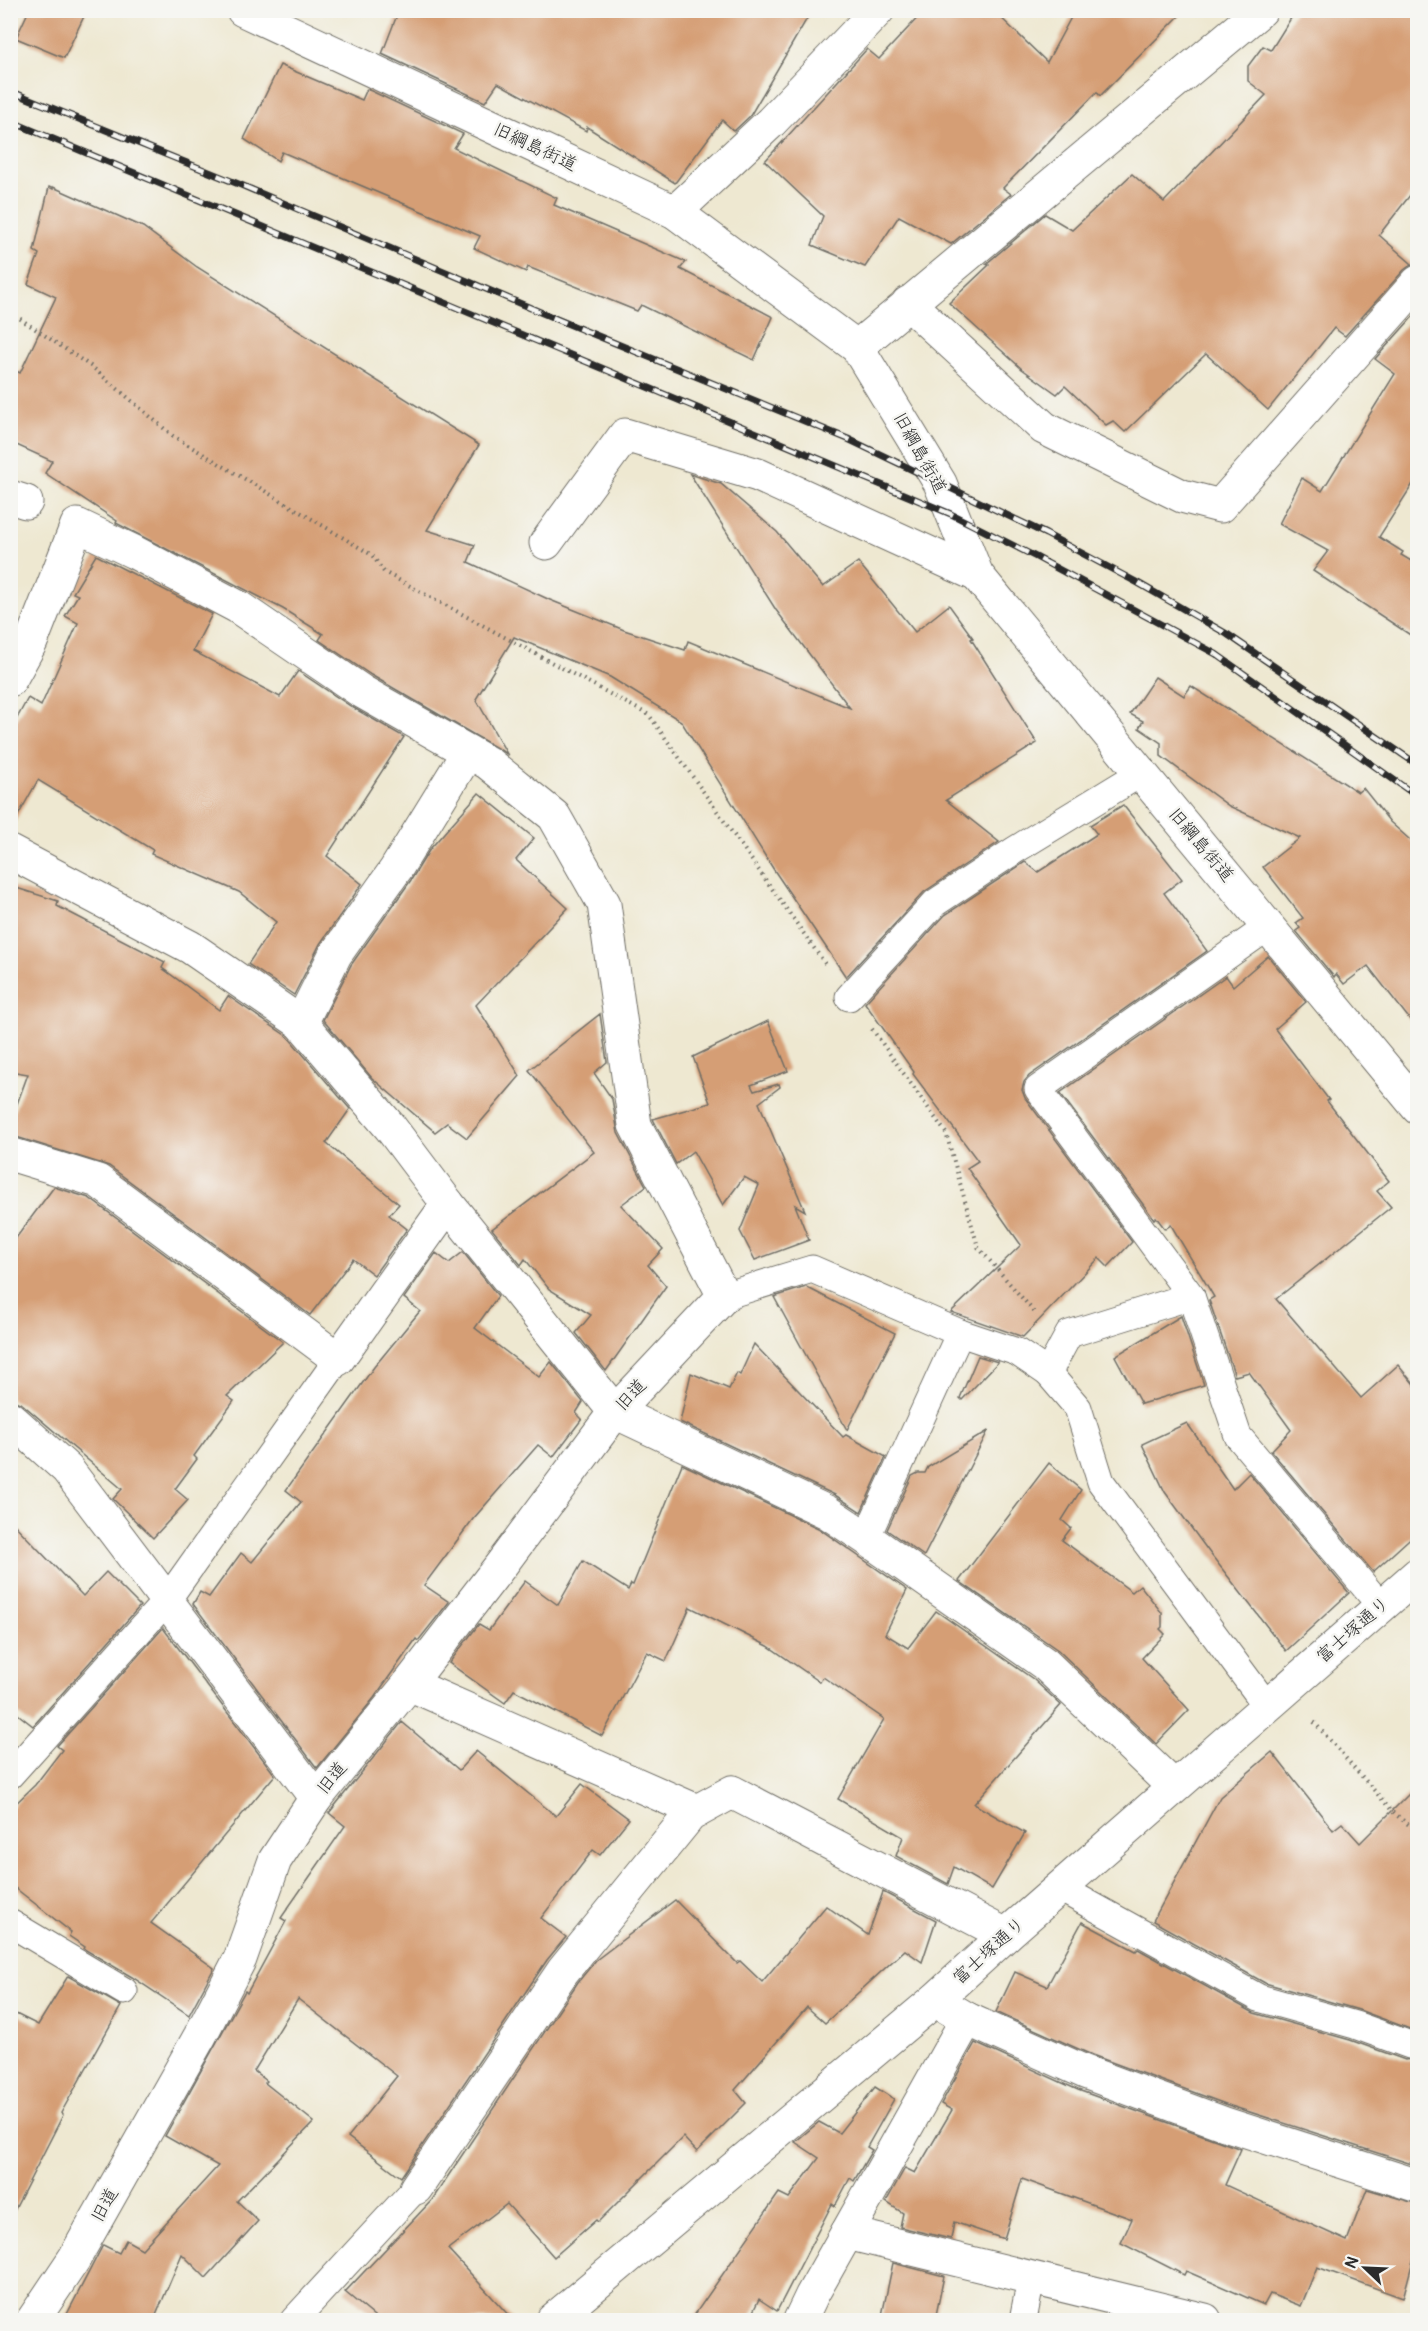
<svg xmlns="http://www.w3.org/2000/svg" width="1428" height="2331" font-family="Pangolin,'Klee One',sans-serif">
	<rect width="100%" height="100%" fill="#f6f6f2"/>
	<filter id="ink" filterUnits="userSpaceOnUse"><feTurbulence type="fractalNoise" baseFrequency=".0167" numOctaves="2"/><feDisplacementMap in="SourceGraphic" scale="12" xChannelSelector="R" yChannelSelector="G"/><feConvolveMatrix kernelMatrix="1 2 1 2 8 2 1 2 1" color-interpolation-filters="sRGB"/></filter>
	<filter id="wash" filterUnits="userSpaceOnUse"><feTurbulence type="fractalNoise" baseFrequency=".008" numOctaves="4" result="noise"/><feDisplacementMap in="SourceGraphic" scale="24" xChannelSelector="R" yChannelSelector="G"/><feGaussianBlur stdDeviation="1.35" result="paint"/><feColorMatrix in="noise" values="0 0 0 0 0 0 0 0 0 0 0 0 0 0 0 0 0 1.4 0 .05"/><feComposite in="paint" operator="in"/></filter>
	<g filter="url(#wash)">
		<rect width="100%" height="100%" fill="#eee8d1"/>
		<g id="blocks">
			<!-- building -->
			<g fill="#d59e74">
				<path d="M 29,10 L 87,10 L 64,58 L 16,38 Z"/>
				<path d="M 399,10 L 812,10 L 750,116 L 734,131 L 722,120 L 675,183 L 587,127 L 586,131 L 498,83 L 485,102 L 382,54 Z"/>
				<path d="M 925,10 L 993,10 L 1047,62 L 1075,10 L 1185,10 L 1100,96 L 1097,92 L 1003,188 L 1011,194 L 951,244 L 899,216 L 865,267 L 812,245 L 823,216 L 765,161 L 867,49 L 879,59 Z"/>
				<path d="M 1296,10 L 1418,10 L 1418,185 L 1379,235 L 1412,264 L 1404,270 L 1345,336 L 1334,328 L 1268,410 L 1206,354 L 1125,432 L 1113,421 L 1106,425 L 1065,386 L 1057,394 L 1022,369 L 949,303 L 989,265 L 986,264 L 1045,214 L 1072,230 L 1132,174 L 1164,202 L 1266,95 L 1248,81 L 1248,66 L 1263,46 L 1271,50 Z"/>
				<path d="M 280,65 L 362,100 L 367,89 L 463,134 L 454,148 L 557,198 L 554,205 L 686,262 L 680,269 L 773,317 L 754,360 L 641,305 L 637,311 L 528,267 L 526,272 L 474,248 L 480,236 L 282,152 L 278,161 L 244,139 Z"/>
				<path d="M 49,187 L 53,189 L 53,187 L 143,227 L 197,267 L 479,445 L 427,530 L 475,545 L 468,562 L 550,600 L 624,630 L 685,650 L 688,641 L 850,708 L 776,610 L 690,474 L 721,484 L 777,532 L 823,587 L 858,562 L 915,632 L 949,605 L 973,638 L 971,639 L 1037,743 L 946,800 L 999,842 L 924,892 L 846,977 L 774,870 L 681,721 L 610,677 L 514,637 L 476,699 L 507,754 L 371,675 L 319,640 L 323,634 L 283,609 L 116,523 L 117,521 L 45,473 L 52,461 L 10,442 L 10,368 L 20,373 L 56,297 L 28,284 L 39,254 L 34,251 Z"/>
				<path d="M 1418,311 L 1418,476 L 1379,537 L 1403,552 L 1401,555 L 1418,565 L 1418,640 L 1313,571 L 1328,551 L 1279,524 L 1302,478 L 1322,491 L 1395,374 L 1375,359 Z"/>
				<path d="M 96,555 L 212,614 L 193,651 L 280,697 L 298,671 L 352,707 L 404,737 L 327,856 L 362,884 L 320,944 L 294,995 L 248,964 L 276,922 L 239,892 L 151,854 L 153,850 L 38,780 L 10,830 L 10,731 L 28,698 L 41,706 L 78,623 L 65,616 L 78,595 L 73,593 Z"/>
				<path d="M 1155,677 L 1184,696 L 1191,686 L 1358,792 L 1363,788 L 1390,822 L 1418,847 L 1418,1030 L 1368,966 L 1344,984 L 1336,974 L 1334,977 L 1296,931 L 1300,928 L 1296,923 L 1303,918 L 1263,867 L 1300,838 L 1229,806 L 1161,756 L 1161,743 L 1139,728 L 1143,721 L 1130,714 Z"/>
				<path d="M 479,793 L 534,838 L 516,860 L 568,908 L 476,1005 L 520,1076 L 467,1138 L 447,1123 L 435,1132 L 372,1078 L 323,1020 L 351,965 L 411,880 L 430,849 Z"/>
				<path d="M 1123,805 L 1182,879 L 1164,893 L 1207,951 L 1029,1076 L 1024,1082 L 1022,1090 L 1025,1098 L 1132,1242 L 1108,1267 L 1099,1258 L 1023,1337 L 951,1312 L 1021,1245 L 967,1168 L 978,1161 L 913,1074 L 914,1072 L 865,1003 L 945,915 L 1025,862 L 1038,872 L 1097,834 L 1090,825 Z"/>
				<path d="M 10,886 L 58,901 L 57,906 L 165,962 L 162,968 L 219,1010 L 228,996 L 288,1037 L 350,1109 L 326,1143 L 399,1204 L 389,1215 L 407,1229 L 374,1275 L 353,1259 L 310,1315 L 109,1166 L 10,1135 L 10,1123 L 28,1074 L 10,1071 Z"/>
				<path d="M 1268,956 L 1306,1002 L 1275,1029 L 1329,1100 L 1327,1101 L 1389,1181 L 1377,1191 L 1391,1207 L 1276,1299 L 1361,1398 L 1398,1365 L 1418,1389 L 1418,1531 L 1373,1572 L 1271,1451 L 1291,1430 L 1249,1372 L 1235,1376 L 1209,1300 L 1214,1297 L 1171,1225 L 1165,1229 L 1156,1217 L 1154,1219 L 1060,1093 L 1226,976 L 1233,986 Z"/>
				<path d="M 600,1014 L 607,1062 L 594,1073 L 612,1099 L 618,1133 L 646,1186 L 621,1205 L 663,1249 L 648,1265 L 666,1286 L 606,1371 L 576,1333 L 591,1315 L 549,1289 L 525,1259 L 521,1265 L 492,1229 L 594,1152 L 529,1070 Z"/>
				<path d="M 768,1021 L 788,1071 L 751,1085 L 754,1091 L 779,1084 L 780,1087 L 759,1103 L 805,1211 L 795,1205 L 809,1240 L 755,1260 L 740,1231 L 759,1185 L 744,1177 L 723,1205 L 693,1151 L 676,1164 L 653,1119 L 710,1103 L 693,1057 Z"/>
				<path d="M 54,1187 L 89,1198 L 283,1342 L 227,1396 L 234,1401 L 194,1456 L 197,1459 L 175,1489 L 188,1500 L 153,1538 L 113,1499 L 122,1489 L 22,1404 L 10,1399 L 10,1246 Z"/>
				<path d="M 463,1252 L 498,1296 L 475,1328 L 539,1377 L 551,1362 L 583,1402 L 576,1413 L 582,1419 L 553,1457 L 538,1445 L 473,1519 L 424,1585 L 449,1602 L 418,1641 L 416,1639 L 374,1698 L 317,1768 L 193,1604 L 200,1592 L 209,1597 L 241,1553 L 252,1562 L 301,1502 L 286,1490 L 374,1367 L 420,1311 L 404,1298 L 436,1253 L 449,1263 Z"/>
				<path d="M 806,1287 L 895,1333 L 847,1430 L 774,1297 Z"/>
				<path d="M 1181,1316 L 1204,1385 L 1141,1404 L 1115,1356 Z"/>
				<path d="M 754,1344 L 843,1437 L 846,1435 L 886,1457 L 861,1512 L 835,1495 L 680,1422 L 691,1373 L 729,1389 L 737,1373 L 740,1375 Z"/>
				<path d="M 978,1356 L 998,1362 L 962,1400 L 960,1398 Z"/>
				<path d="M 1187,1423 L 1233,1489 L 1249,1473 L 1349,1593 L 1286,1651 L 1209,1552 L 1165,1492 L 1142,1444 Z"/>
				<path d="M 988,1431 L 924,1556 L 887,1530 L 912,1476 L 918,1473 L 925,1473 L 928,1467 Z"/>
				<path d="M 1049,1463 L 1081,1490 L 1062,1520 L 1071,1528 L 1062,1540 L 1132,1592 L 1140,1585 L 1162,1613 L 1162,1627 L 1160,1629 L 1165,1634 L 1142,1658 L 1189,1710 L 1156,1744 L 1058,1650 L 959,1581 Z"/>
				<path d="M 682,1464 L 818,1528 L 907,1590 L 885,1634 L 908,1648 L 936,1611 L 1033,1679 L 1061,1705 L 974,1804 L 1025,1833 L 992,1889 L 954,1867 L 948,1884 L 896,1856 L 903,1837 L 838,1799 L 884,1719 L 823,1677 L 820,1682 L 768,1646 L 690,1607 L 666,1661 L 647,1652 L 602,1736 L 514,1690 L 505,1703 L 449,1663 L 479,1624 L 489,1630 L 525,1581 L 558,1605 L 583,1561 L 628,1590 L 631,1584 L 633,1585 Z"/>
				<path d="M 10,1520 L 83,1596 L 106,1572 L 140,1606 L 33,1726 L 10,1708 Z"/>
				<path d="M 163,1628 L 275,1775 L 151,1923 L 214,1968 L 189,2015 L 132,1977 L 84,1949 L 85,1947 L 69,1936 L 71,1932 L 10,1884 L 10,1809 L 35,1785 L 62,1750 L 57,1746 Z"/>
				<path d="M 402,1722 L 459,1770 L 476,1751 L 556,1816 L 582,1784 L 629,1819 L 600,1855 L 593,1850 L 541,1918 L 566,1937 L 547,1960 L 401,2177 L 348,2137 L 397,2076 L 298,1999 L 254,2071 L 267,2081 L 265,2083 L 314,2122 L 237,2201 L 258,2221 L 206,2278 L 182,2254 L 154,2320 L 64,2320 L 103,2245 L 119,2253 L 126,2240 L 142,2249 L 218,2166 L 165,2136 L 245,1991 L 247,1993 L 286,1921 L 281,1918 L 345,1826 L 329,1813 Z"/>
				<path d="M 1272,1752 L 1333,1830 L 1342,1823 L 1360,1843 L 1418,1785 L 1418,2032 L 1359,2010 L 1265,1983 L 1153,1921 L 1220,1797 Z"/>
				<path d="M 883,1892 L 936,1920 L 922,1962 L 905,1950 L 825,2023 L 807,2007 L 735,2090 L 746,2103 L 697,2152 L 683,2137 L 598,2222 L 596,2220 L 554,2257 L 507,2204 L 448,2249 L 513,2320 L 379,2320 L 345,2292 L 432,2200 L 578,1982 L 596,1960 L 675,1900 L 737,1963 L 740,1961 L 762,1982 L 826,1906 L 868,1935 Z"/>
				<path d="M 1082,1922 L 1136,1951 L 1138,1949 L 1254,2013 L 1350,2040 L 1405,2060 L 1418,2058 L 1418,2166 L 1231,2106 L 1092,2055 L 996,2012 L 1015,1972 L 1047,1986 Z"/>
				<path d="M 68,1976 L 121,2006 L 61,2113 L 63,2115 L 10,2219 L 10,2011 L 38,2025 Z"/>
				<path d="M 975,2043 L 1078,2090 L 1241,2149 L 1225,2185 L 1347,2241 L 1367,2189 L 1418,2204 L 1418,2242 L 1403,2298 L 1317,2267 L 1301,2306 L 1270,2294 L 1264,2305 L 1186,2271 L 1184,2275 L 1121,2243 L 1132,2219 L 1022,2179 L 1004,2239 L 954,2222 L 951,2239 L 900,2227 L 903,2213 L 886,2202 L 905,2168 L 915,2173 L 952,2110 L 941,2104 Z"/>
				<path d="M 875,2087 L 894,2099 L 867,2147 L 872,2150 L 854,2181 L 850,2178 L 835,2206 L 832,2204 L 777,2311 L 759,2299 L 749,2320 L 691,2320 L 779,2193 L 789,2198 L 819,2158 L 795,2142 L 819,2122 L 839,2133 Z"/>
				<path d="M 893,2263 L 944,2276 L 935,2320 L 881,2320 Z"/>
			</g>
		</g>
	</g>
	<g filter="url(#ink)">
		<use href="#blocks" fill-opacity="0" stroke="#6f6d65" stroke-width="1.5"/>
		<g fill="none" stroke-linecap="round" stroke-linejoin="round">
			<defs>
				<g id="service">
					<path d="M 1268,927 L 1038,1089 L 1191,1296 L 1238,1436 L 1381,1606"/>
					<path d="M 849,997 L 935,903 L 1015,850 L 1141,773"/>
					<path d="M 724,1296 L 812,1269 L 960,1333 L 866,1538"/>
					<path d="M 960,1333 L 1017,1352 L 1048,1373 L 1078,1408 L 1101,1482 L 1267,1706"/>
					<path d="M 1048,1373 L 1069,1334 L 1191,1296"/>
					<path d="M 10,1775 L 167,1600 L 338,1359"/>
					<path d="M 1060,1888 L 1259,1998 L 1355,2025 L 1410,2045"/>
					<path d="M 10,1923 L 124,1991"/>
					<path d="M 294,2320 L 416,2188"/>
					<path d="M 1023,2320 L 1031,2279"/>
				</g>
				<path id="pedestrian" d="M 301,1023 L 335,955 L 396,869 L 468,752"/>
				<g id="minor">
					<path d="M 675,212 L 771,122 L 878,10"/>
					<path d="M 908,303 L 1044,428 L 1182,496 L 1220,506 L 1418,282"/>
					<path d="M 857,347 L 1261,10"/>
					<path d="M 10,497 L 26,502"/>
					<path d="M 546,543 L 625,435 L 758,475 L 977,575"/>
					<path d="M 10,680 L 31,642 L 77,525 L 134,552 L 238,607 L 361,691 L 488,763 L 554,816 L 604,904 L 635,1125 L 724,1296 L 615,1412 L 501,1565 L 409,1684 L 316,1798 L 275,1860 L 240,1959 L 200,2036 L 74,2259 L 33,2320"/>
					<path d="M 10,852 L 190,947 L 301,1023 L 390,1127 L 448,1204 L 615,1412 L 827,1512 L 866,1538 L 1045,1664 L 1174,1787"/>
					<path d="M 10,1154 L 98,1181 L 338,1359 L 448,1204"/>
					<path d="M 10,1418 L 67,1469 L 316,1798"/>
					<path d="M 409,1684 L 697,1811"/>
					<path d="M 935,2000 L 967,2019 L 1085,2072 L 1225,2124 L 1418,2186"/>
					<path d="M 416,2188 L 563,1971 L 690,1815 L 732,1792 L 1006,1935"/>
					<path d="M 847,2233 L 967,2019"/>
					<path d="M 553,2320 L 935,2000 L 1006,1935 L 1418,1574"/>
					<path d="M 800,2320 L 812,2295 L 847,2233 L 1205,2320"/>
				</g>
				<path id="tertiary" d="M 243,10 L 675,212 L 857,347 L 940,483 L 977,575 L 1418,1108"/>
			</defs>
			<!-- service casing -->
			<use href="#service" stroke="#6f6d65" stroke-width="29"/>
			<!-- pedestrian casing -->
			<use href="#pedestrian" stroke="#6f6d65" stroke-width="35"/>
			<!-- minor casing -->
			<use href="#minor" stroke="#6f6d65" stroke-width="35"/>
			<!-- tertiary casing -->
			<use href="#tertiary" stroke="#6f6d65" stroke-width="35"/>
			<!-- path -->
			<g stroke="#6f6d65" stroke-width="4" stroke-dasharray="1.5 4.5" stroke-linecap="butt">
				<path d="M 10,312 L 92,367 L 173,436 L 372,555 L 384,572 L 649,715 L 826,965"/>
				<path d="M 872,1029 L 946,1133 L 978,1247 L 1036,1314"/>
				<path d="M 1314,1722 L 1395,1814 L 1418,1832"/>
			</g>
			<!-- service -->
			<use href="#service" stroke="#fff" stroke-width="27"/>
			<!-- pedestrian -->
			<use href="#pedestrian" stroke="#fff" stroke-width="33"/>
			<!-- minor -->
			<use href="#minor" stroke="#fff" stroke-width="33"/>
			<!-- tertiary -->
			<use href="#tertiary" stroke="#fff" stroke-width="33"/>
			<defs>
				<g id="rail">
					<path d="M 10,91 L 241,185 L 559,320 L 848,439 L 940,483 L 1046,534 L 1138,583 L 1227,634 L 1418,765"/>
					<path d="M 10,121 L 951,514 L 1036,557 L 1216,654 L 1418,797"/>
				</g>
			</defs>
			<!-- rail casing -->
			<use href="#rail" stroke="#2b2b2b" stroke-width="7"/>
			<!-- rail -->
			<use href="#rail" stroke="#f6f6f2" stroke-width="4.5" stroke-dasharray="14" stroke-linecap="butt"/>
		</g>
	</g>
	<g text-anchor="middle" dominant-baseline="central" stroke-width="5" stroke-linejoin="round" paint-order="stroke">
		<!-- street labels -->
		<g font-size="18" fill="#2b2b2b" stroke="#f6f6f2">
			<text transform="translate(535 147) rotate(25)">旧綱島街道</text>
			<text transform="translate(920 453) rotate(61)">旧綱島街道</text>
			<text transform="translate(1201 845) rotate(50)">旧綱島街道</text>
			<text transform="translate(631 1395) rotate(-47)">旧道</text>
			<text transform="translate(1353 1630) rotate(-41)">富士塚通り</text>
			<text transform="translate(332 1778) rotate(-51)">旧道</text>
			<text transform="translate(989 1951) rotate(-42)">富士塚通り</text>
			<text transform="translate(105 2205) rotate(-61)">旧道</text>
		</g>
	</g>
	<!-- margin -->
	<rect width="1428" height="2331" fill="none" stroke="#f6f6f2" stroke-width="36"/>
	<!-- north arrow -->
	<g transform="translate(1365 2268) rotate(293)" stroke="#f6f6f2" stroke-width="4.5" paint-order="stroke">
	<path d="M0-4.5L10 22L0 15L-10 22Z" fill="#2b2b2b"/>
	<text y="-9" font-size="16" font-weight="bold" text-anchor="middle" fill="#2b2b2b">N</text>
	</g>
</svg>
